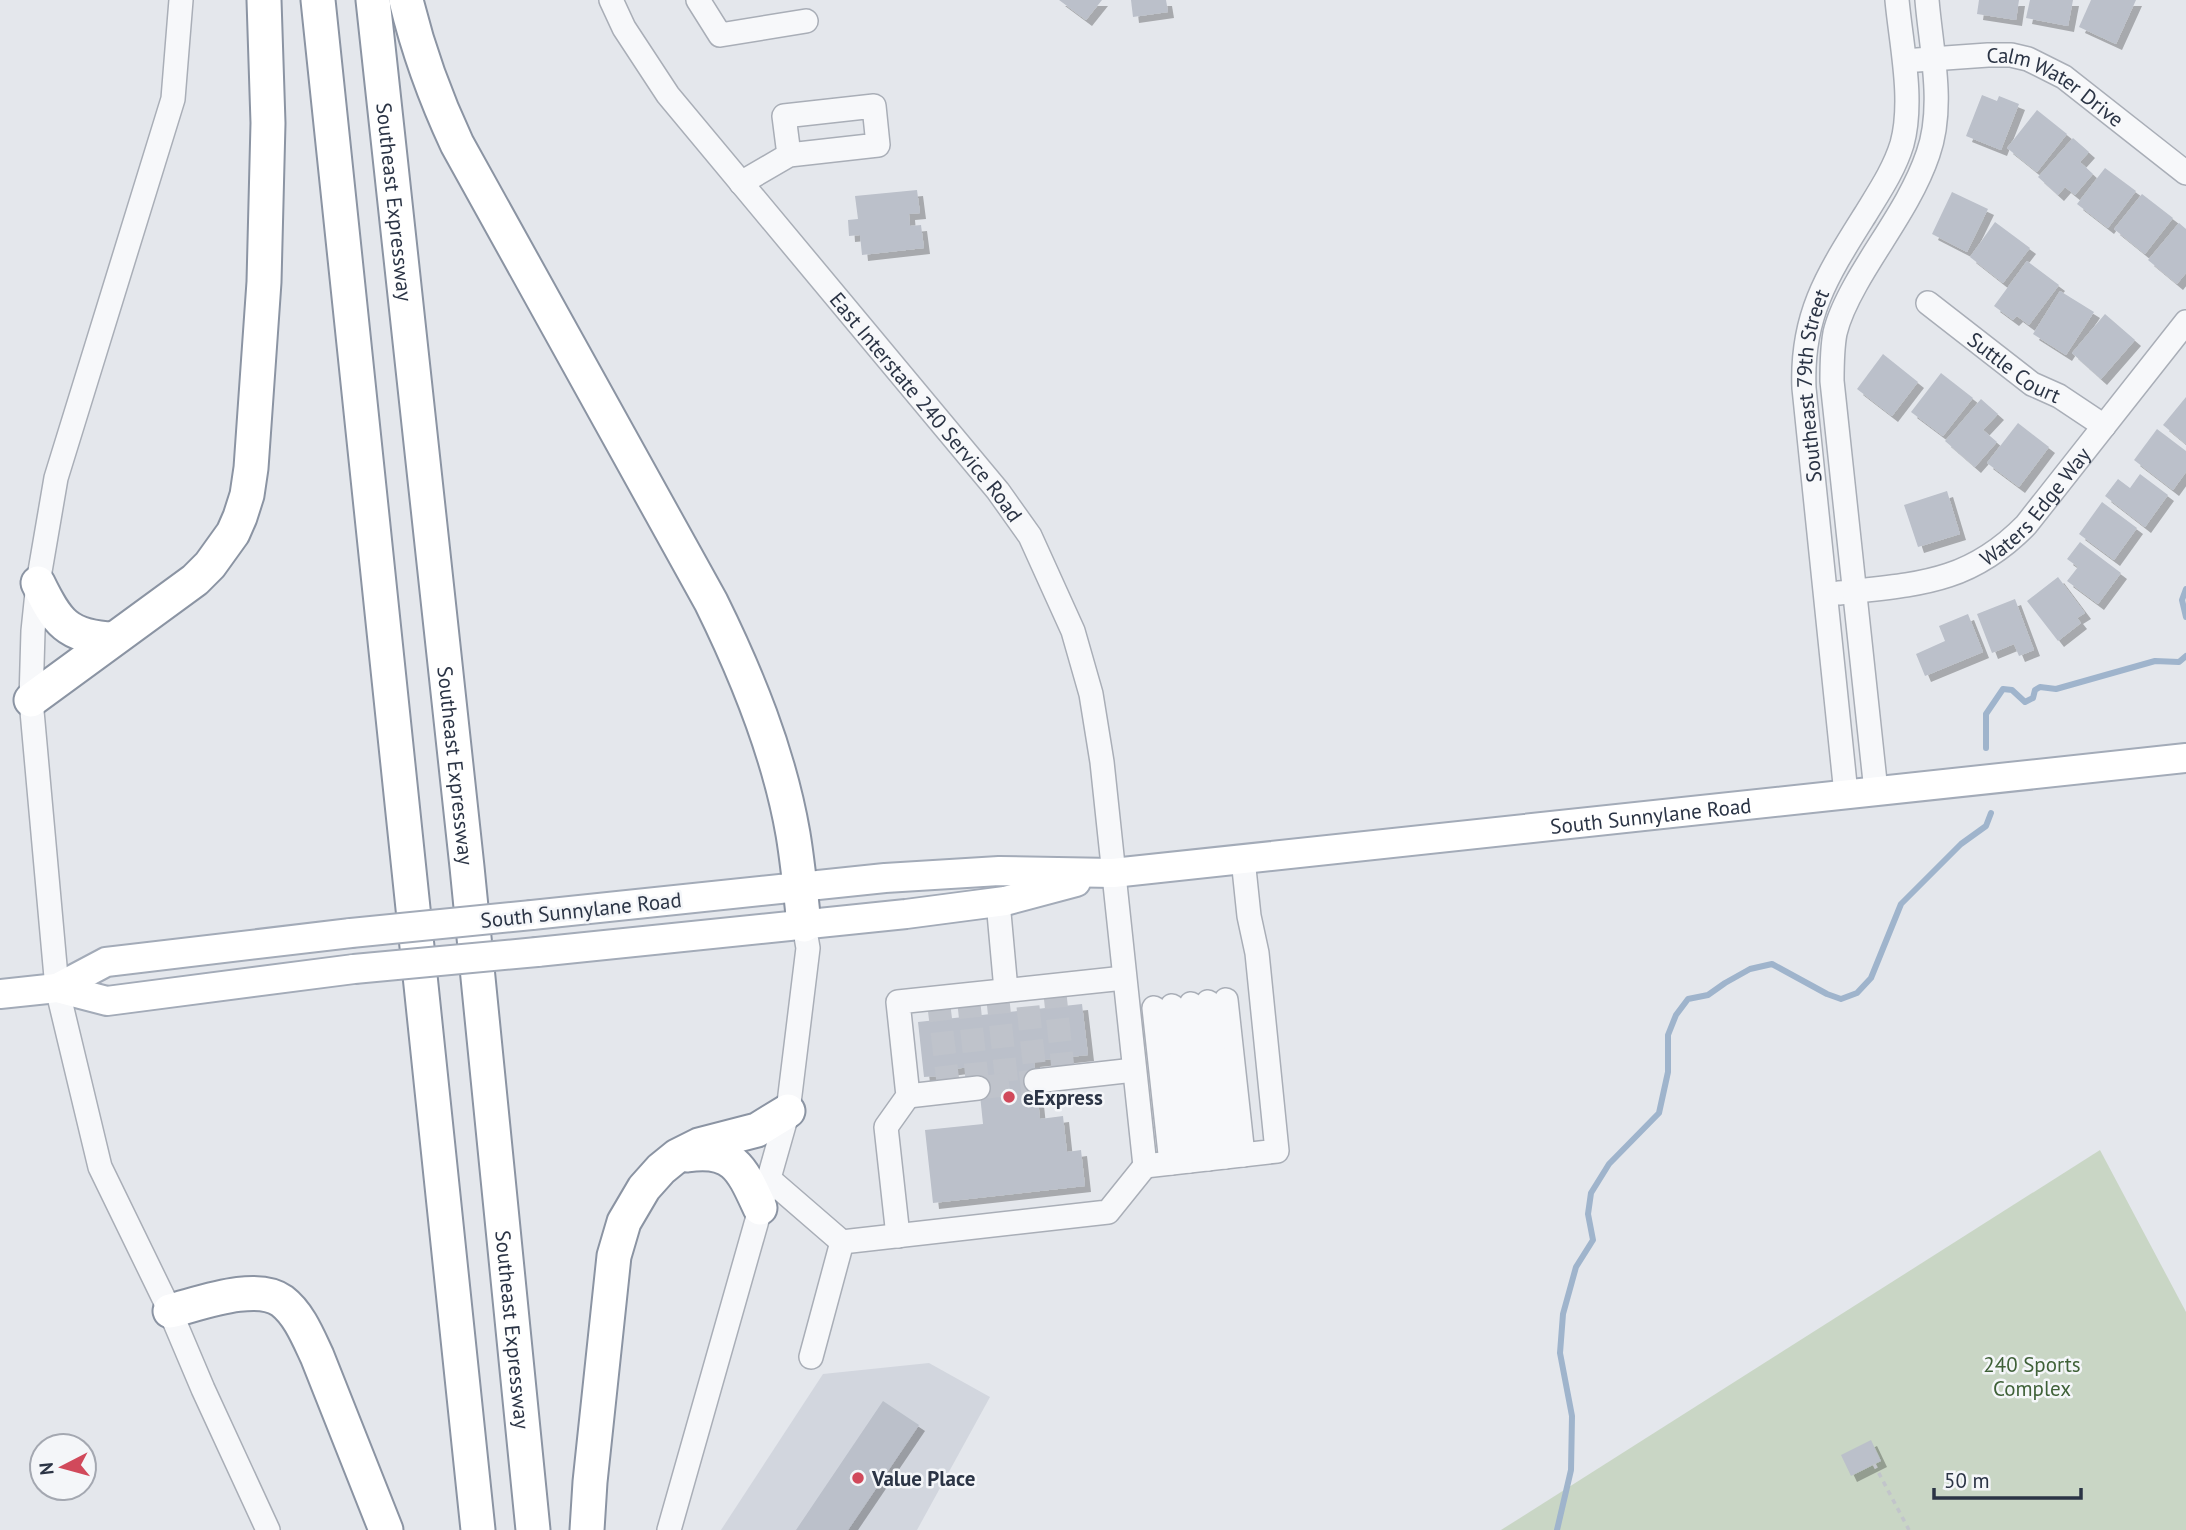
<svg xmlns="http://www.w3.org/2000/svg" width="2186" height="1530" font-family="'PT Sans',sans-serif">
	<defs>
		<filter id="shadow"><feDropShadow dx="6" dy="6" stdDeviation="0" flood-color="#0004"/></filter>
	</defs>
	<rect width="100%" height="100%" fill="#e4e7ec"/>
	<!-- built -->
	<path fill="#d2d6de" d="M 929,1363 L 990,1397 L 917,1530 L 721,1530 L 823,1374 Z"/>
	<!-- green -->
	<path fill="#c9d6c5" d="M 2100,1150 L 2186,1312 L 2186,1530 L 1501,1530 Z"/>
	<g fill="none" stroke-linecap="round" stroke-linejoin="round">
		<!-- stream -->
		<g stroke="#9fb4cc" stroke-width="6">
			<path d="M 2186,589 L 2182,600 L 2186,617"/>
			<path d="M 1986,748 L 1986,714 L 2003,689 L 2012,690 L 2025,702 L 2033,698 L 2035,690 L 2040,687 L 2056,689 L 2155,661 L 2179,662 L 2186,656"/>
			<path d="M 1557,1530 L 1571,1470 L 1572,1416 L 1560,1353 L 1563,1314 L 1576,1267 L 1593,1240 L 1588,1214 L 1591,1193 L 1609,1164 L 1659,1113 L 1668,1072 L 1668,1035 L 1676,1015 L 1688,999 L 1708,995 L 1725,983 L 1750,969 L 1772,964 L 1827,994 L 1841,999 L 1857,993 L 1871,978 L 1901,904 L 1961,844 L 1986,826 L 1991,813"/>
		</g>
	</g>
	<!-- building -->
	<g fill="#bbc0ca" filter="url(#shadow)">
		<path d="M 1059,0 L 1102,0 L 1086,20 Z"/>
		<path d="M 1131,0 L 1166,0 L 1168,12 L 1133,17 Z"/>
		<path d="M 1979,0 L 2019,0 L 2016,20 L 1977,14 Z"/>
		<path d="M 2030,0 L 2073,0 L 2068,26 L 2026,18 Z"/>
		<path d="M 2091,0 L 2136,0 L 2116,44 L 2079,27 Z"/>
		<path d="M 1982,95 L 1997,101 L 1999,96 L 2019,104 L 2001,150 L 1966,136 Z"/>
		<path d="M 2037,110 L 2067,134 L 2037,172 L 2007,148 Z"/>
		<path d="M 2073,138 L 2089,152 L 2080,162 L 2093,174 L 2075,195 L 2065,187 L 2058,195 L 2038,177 Z"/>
		<path d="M 2105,168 L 2136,191 L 2108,228 L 2077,204 Z"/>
		<path d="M 917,190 L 920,213 L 909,214 L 910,226 L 921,225 L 924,248 L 862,255 L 860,235 L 849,236 L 848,220 L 858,219 L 855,196 Z"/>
		<path d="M 1952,192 L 1988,209 L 1967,252 L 1932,234 Z"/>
		<path d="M 2142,194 L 2173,218 L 2145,254 L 2114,229 Z"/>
		<path d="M 1995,222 L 2030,248 L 2003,283 L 1970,257 Z"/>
		<path d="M 2179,223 L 2186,229 L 2186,273 L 2177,284 L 2148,260 Z"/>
		<path d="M 2027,261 L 2059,285 L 2029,325 L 2017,316 L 2013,320 L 1994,306 Z"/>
		<path d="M 2060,291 L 2094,312 L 2066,355 L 2033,334 Z"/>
		<path d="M 2105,314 L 2135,340 L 2101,379 L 2072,353 Z"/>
		<path d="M 1883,354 L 1918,382 L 1892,416 L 1857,389 Z"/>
		<path d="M 1941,373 L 1973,398 L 1943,436 L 1911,412 Z"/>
		<path d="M 2186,397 L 2186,444 L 2163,425 Z"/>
		<path d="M 1981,399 L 1998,414 L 1983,430 L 1997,442 L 1975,467 L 1945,441 Z"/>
		<path d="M 2018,423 L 2049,447 L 2019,487 L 1987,463 Z"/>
		<path d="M 2157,429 L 2186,451 L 2186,472 L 2173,490 L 2134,460 Z"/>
		<path d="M 2140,474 L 2168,495 L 2145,527 L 2105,496 L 2118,479 L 2130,488 Z"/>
		<path d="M 1947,491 L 1960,534 L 1918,547 L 1904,505 Z"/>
		<path d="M 2102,502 L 2137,528 L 2114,560 L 2079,534 Z"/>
		<path d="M 2080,542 L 2121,573 L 2098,604 L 2067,581 L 2078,567 L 2067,559 Z"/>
		<path d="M 2058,577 L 2085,613 L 2077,618 L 2081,623 L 2058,641 L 2027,601 Z"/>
		<path d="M 2015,599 L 2034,650 L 2019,656 L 2014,644 L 1992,653 L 1977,614 Z"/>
		<path d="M 1968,614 L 1983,652 L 1925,676 L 1916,654 L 1945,641 L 1939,626 Z"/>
		<path d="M 1082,1004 L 1088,1055 L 1034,1061 L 1040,1119 L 1063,1116 L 1067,1152 L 1081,1150 L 1085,1186 L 933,1203 L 925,1130 L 983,1124 L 977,1066 L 939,1071 L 940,1076 L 924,1077 L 918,1022 Z"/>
		<path d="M 883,1401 L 919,1425 L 848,1530 L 796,1530 Z"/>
		<path d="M 1871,1440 L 1881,1461 L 1851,1476 L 1841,1455 Z"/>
	</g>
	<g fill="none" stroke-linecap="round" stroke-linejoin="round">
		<!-- minor-tunnel -->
		<g stroke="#bfc3cb" stroke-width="23" stroke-dasharray="23 11" stroke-linecap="butt">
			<path d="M 1054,985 L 1064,1078"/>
			<path d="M 997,991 L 1007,1085"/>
			<path d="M 968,995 L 978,1088 L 1036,1081 L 1026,988"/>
			<path d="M 938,998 L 949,1091"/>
		</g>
		<defs>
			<g id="minor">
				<path d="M 181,0 L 173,99 L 56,478 L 38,583 L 33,631 L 31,700 L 57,988 L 100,1167 L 170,1311 L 203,1389 L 268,1530"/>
				<path id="s1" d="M 611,0 L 624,28 L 668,95 L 998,491 L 1030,536 L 1073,631 L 1091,694 L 1102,762 L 1145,1166 L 1277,1151 L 1257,953 L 1249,916 L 1243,859"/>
				<path d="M 698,0 L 720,35 L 806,21"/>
				<path id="s2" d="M 1917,60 L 1988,55 L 2011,55 L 2028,59 L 2064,77 L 2186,173"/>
				<path d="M 741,183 L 789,155 L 878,145 L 874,106 L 784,116 L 789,155"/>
				<path id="s3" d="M 1928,303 L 2032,384 L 2059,396 L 2104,426"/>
				<path id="s4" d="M 1839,593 C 1917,584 1968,584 2026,525 L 2186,322"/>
				<path d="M 1876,791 L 1832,381 C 1832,365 1832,349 1835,333 C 1839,316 1847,300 1856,284 C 1880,241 1912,201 1928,154 C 1945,106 1931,49 1927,0"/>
				<path id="s5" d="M 1846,794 L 1804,388 C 1801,315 1828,274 1865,215 C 1879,192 1894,170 1902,144 C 1914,100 1901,44 1897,0"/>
				<path d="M 998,902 L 1006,990"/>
				<path d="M 1226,1000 L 1243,1155"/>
				<path d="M 1208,1002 L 1225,1157"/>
				<path d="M 1191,1004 L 1208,1159"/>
				<path d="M 1172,1006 L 1189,1161"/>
				<path d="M 1154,1008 L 1171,1163"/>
				<path d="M 1036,1081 L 1134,1070"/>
				<path d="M 908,1096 L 978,1088"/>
				<path d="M 768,1178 L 842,1242 L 1108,1212 L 1145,1166"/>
				<path d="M 898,1236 L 886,1127 L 908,1096 L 898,1002 L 1124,978"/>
				<path d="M 811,1357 L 842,1242"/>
				<path d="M 669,1530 L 788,1111 L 808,948 L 804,925"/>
			</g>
			<g id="major">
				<path id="s6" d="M 532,915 L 885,878 L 999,871 L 1113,873 L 2186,758"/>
				<path d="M 537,952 L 906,914 L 1005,901 L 1076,882"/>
				<path d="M 57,988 L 106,962 L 351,933"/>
				<path d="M 0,994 L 57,988 L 107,1001 L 354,969"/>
			</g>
			<g id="highway">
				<path d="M 318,0 L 478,1530"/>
				<path id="s7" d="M 373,0 L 467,867 L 533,1530"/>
				<path d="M 406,0 C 418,50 435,97 457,144 L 711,602 C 747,675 779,753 793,834 C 798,864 801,895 804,925"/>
				<path d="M 38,583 C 57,622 67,637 113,639"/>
				<path d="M 31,700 L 195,580 L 210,565 L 233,533 L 240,517 L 247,495 L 251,468 L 264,282 L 268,123 L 264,0"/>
				<path d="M 687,1155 C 734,1148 742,1169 760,1208"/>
				<path d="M 170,1311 C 199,1304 256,1282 282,1301 C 299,1314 308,1337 317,1356 L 386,1530"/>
				<path d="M 587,1530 L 590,1482 L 614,1256 L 624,1222 L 644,1188 L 661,1169 L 677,1156 L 699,1145 L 757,1130 L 788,1111"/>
			</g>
		</defs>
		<!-- minor casing -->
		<use href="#minor" stroke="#a9aeb7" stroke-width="26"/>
		<!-- major casing -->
		<use href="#major" stroke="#a3abb8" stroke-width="32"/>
		<!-- highway casing -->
		<use href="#highway" stroke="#8b94a3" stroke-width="37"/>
		<!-- path -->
		<path stroke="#c2c5cb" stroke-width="3.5" stroke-dasharray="5 5" stroke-linecap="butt" d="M 1874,1464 L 1909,1530"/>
		<!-- minor -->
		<use href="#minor" stroke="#f7f8fa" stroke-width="23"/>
		<!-- major -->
		<use href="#major" stroke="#fff" stroke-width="28"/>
		<!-- highway -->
		<use href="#highway" stroke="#fff" stroke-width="33"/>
		<defs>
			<g id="major-bridge">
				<path d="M 351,933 L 532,915"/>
				<path d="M 354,969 L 537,952"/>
			</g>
		</defs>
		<!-- major-bridge casing -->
		<use href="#major-bridge" stroke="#a3abb8" stroke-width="32" stroke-linecap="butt"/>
		<!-- major-bridge -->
		<use href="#major-bridge" stroke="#fff" stroke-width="28"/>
	</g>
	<!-- markers -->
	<g fill="#d1495b" stroke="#f4f6f9" stroke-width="2.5">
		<circle cx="1009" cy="1097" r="7"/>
		<circle cx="858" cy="1478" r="7"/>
	</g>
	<g text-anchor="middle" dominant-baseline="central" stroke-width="5" stroke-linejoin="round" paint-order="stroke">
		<!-- street labels -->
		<g font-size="21" fill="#2b3445" stroke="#f4f6f9">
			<text stroke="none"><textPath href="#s2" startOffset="147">Calm Water Drive</textPath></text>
			<text stroke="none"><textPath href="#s7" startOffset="203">Southeast Expressway</textPath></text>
			<text stroke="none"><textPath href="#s3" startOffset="108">Suttle Court</textPath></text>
			<text stroke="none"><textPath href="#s5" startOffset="411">Southeast 79th Street</textPath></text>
			<text stroke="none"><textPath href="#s1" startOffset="516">East Interstate 240 Service Road</textPath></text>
			<text stroke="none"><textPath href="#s4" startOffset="224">Waters Edge Way</textPath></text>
			<text stroke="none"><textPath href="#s7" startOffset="770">Southeast Expressway</textPath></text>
			<text stroke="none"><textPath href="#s6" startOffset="1124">South Sunnylane Road</textPath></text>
			<text transform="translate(581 910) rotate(-6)">South Sunnylane Road</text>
			<text stroke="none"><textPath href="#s7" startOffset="1337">Southeast Expressway</textPath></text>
		</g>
		<!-- poi labels -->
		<g font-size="21" font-weight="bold" fill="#2b3445" stroke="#f4f6f9" text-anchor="start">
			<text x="1023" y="1097">eExpress</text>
			<text x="872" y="1478">Value Place</text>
		</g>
		<!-- park labels -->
		<g font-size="21" fill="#3f6138" stroke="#f4f6f9">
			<text x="2032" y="1364">240 Sports<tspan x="2032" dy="24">Complex</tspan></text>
		</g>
	</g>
	<!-- north arrow -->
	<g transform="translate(63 1467) rotate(264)"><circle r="33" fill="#f4f6f9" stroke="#a4a8b1" stroke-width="2"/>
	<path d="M0-5L12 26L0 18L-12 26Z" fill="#d1495b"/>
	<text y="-10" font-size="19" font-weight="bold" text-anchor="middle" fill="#2b3445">N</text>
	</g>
	<!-- scale -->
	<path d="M1934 1488v10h147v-10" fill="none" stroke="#2b3445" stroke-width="3.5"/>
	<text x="1944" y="1488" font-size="21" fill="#2b3445" stroke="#f4f6f9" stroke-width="5" paint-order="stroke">50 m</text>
</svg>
